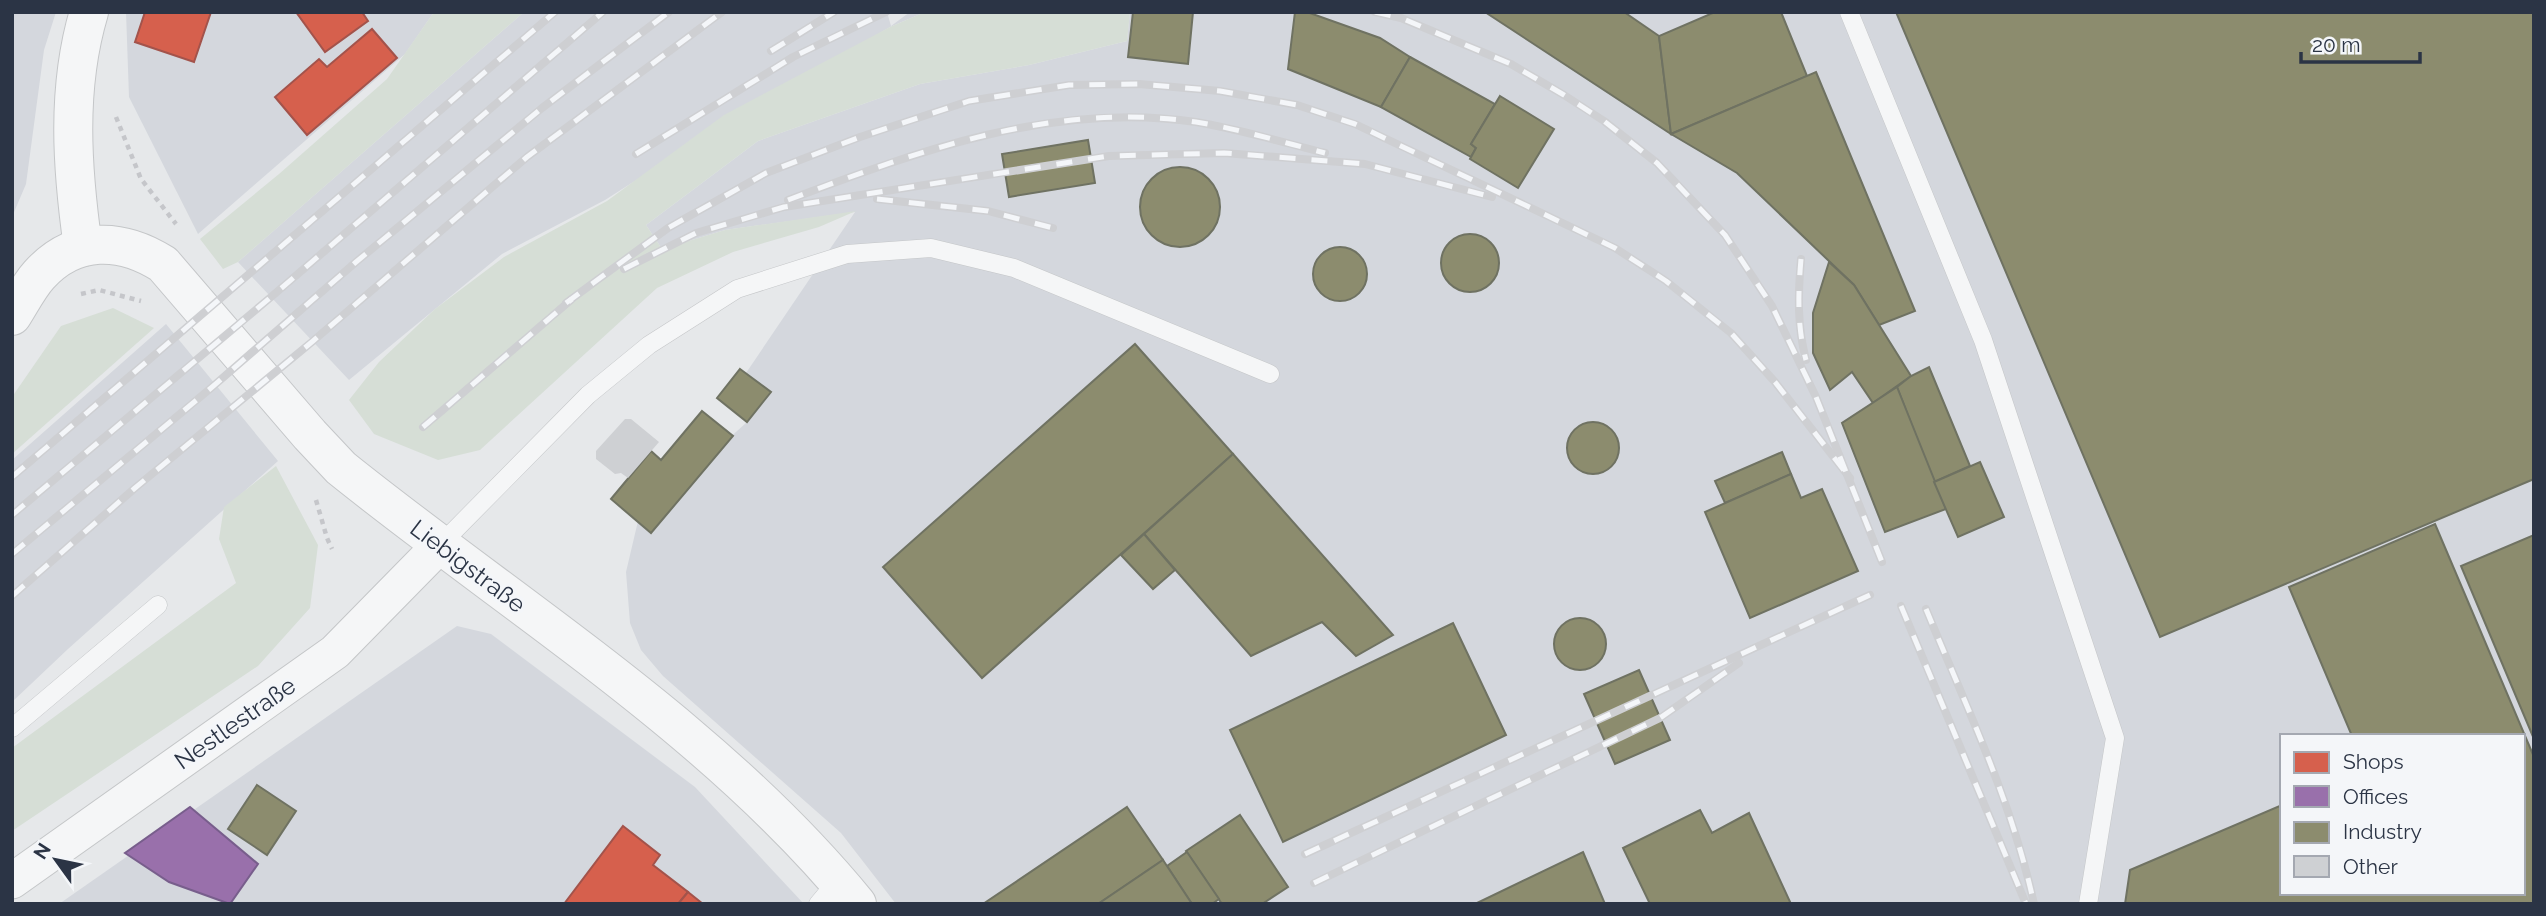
<svg xmlns="http://www.w3.org/2000/svg" width="2546" height="916" font-family="Raleway,sans-serif">
	<rect width="100%" height="100%" fill="#e6e8ea"/>
	<!-- built -->
	<g fill="#d4d7dd" fill-rule="evenodd">
		<path d="M 12,12 L 56,12 L 44,50 L 26,184 L 12,217 Z"/>
		<path d="M 126,12 L 434,12 L 405,54 L 198,234 L 129,97 Z"/>
		<path d="M 524,12 L 887,12 L 891,26 L 910,12 L 925,12 L 890,27 L 726,123 L 605,200 L 502,254 L 349,380 L 238,262 Z"/>
		<path d="M 1130,12 L 2534,12 L 2534,904 L 896,904 L 841,833 L 663,676 L 641,650 L 630,623 L 626,572 L 638,521 L 747,422 L 770,393 L 746,373 L 855,212 L 725,230 L 662,249 L 646,225 L 758,141 L 920,84 L 1029,65 L 1127,41 ZM 2282,736 L 2523,736 L 2523,893 L 2282,893 Z"/>
		<path d="M 166,324 L 278,461 L 68,649 L 12,702 L 12,460 Z"/>
		<path d="M 457,626 L 491,634 L 695,787 L 804,904 L 59,904 Z"/>
	</g>
	<!-- green -->
	<g fill="#d6ded6">
		<path d="M 434,12 L 524,12 L 238,262 L 223,269 L 200,239 L 279,174 L 387,79 Z"/>
		<path d="M 925,12 L 1130,12 L 1127,41 L 1029,65 L 920,84 L 758,141 L 646,225 L 662,249 L 725,230 L 856,211 L 819,227 L 733,252 L 657,288 L 480,450 L 438,460 L 374,434 L 349,400 L 379,362 L 435,309 L 504,257 L 607,201 L 724,115 L 890,27 Z"/>
		<path d="M 113,308 L 154,328 L 12,454 L 12,397 L 61,326 Z"/>
		<path d="M 276,466 L 318,545 L 310,608 L 258,666 L 12,831 L 12,748 L 236,583 L 219,539 L 224,507 Z"/>
	</g>
	<!-- shops -->
	<g fill="#d6604d" stroke="#a3534b" stroke-width="2">
		<path d="M 145,12 L 211,12 L 194,62 L 135,42 Z"/>
		<path d="M 296,12 L 362,12 L 368,21 L 325,52 Z"/>
		<path d="M 372,29 L 397,58 L 307,135 L 275,97 L 319,59 L 327,67 Z"/>
		<path d="M 623,826 L 660,855 L 653,865 L 688,892 L 678,904 L 564,904 Z"/>
		<path d="M 688,892 L 703,904 L 678,904 Z"/>
	</g>
	<!-- offices -->
	<path fill="#9970ab" stroke="#785e8c" stroke-width="2" d="M 190,807 L 258,864 L 230,904 L 169,882 L 125,853 Z"/>
	<!-- industry -->
	<g fill="#8c8c6e" stroke="#6f7262" stroke-width="2">
		<path d="M 1133,12 L 1193,12 L 1188,64 L 1128,57 Z"/>
		<path d="M 1295,12 L 1307,12 L 1380,38 L 1410,57 L 1381,107 L 1288,69 Z"/>
		<path d="M 1485,12 L 1624,12 L 1659,36 L 1671,134 Z"/>
		<path d="M 1715,12 L 1781,12 L 1807,76 L 1671,134 L 1659,36 Z"/>
		<path d="M 1896,12 L 2534,12 L 2534,479 L 2160,637 Z"/>
		<path d="M 1410,57 L 1495,104 L 1471,144 L 1476,148 L 1471,157 L 1381,107 Z"/>
		<path d="M 1816,72 L 1915,311 L 1879,325 L 1854,285 L 1737,173 L 1671,134 Z"/>
		<path d="M 1500,96 L 1554,129 L 1518,188 L 1470,159 L 1476,148 L 1471,144 Z"/>
		<path d="M 1088,140 L 1095,183 L 1009,197 L 1002,154 Z"/>
		<circle cx="1180" cy="207" r="40"/>
		<circle cx="1470" cy="263" r="29"/>
		<circle cx="1340" cy="274" r="27"/>
		<path d="M 1829,262 L 1854,285 L 1911,376 L 1873,403 L 1852,372 L 1830,390 L 1813,353 L 1813,313 Z"/>
		<path d="M 1135,344 L 1233,454 L 982,678 L 883,567 Z"/>
		<path d="M 1929,367 L 1970,466 L 1934,482 L 1897,387 L 1911,376 Z"/>
		<path d="M 740,369 L 771,392 L 747,422 L 717,398 Z"/>
		<path d="M 1897,387 L 1946,509 L 1885,532 L 1842,423 Z"/>
		<path d="M 702,411 L 733,436 L 651,533 L 611,499 L 651,451 L 661,460 Z"/>
		<circle cx="1593" cy="448" r="26"/>
		<path d="M 1782,452 L 1791,474 L 1725,503 L 1715,481 Z"/>
		<path d="M 1233,454 L 1393,635 L 1356,656 L 1322,622 L 1251,656 L 1144,534 Z"/>
		<path d="M 1980,462 L 2004,517 L 1958,537 L 1934,482 Z"/>
		<path d="M 1791,474 L 1801,498 L 1822,489 L 1858,571 L 1750,618 L 1705,512 Z"/>
		<path d="M 2435,524 L 2534,757 L 2534,904 L 2125,904 L 2130,870 L 2282,805 L 2282,893 L 2523,893 L 2523,736 L 2352,736 L 2289,587 Z"/>
		<path d="M 1144,534 L 1175,570 L 1153,589 L 1121,555 Z"/>
		<path d="M 2534,535 L 2534,739 L 2461,566 Z"/>
		<circle cx="1580" cy="644" r="26"/>
		<path d="M 1453,623 L 1506,735 L 1283,842 L 1230,730 Z"/>
		<path d="M 1639,670 L 1670,740 L 1615,764 L 1584,694 Z"/>
		<path d="M 257,785 L 296,811 L 267,855 L 228,829 Z"/>
		<path d="M 1127,807 L 1163,860 L 1098,904 L 983,904 Z"/>
		<path d="M 1700,810 L 1712,833 L 1749,813 L 1791,904 L 1650,904 L 1623,848 Z"/>
		<path d="M 1240,815 L 1288,887 L 1262,904 L 1222,904 L 1186,851 Z"/>
		<path d="M 1187,852 L 1219,899 L 1212,904 L 1192,904 L 1167,866 Z"/>
		<path d="M 1583,852 L 1605,904 L 1475,904 Z"/>
		<path d="M 1163,860 L 1192,904 L 1098,904 Z"/>
	</g>
	<!-- building -->
	<path fill="#ced0d3" d="M 625,419 L 631,419 L 659,442 L 628,478 L 621,473 L 615,474 L 596,459 L 596,451 Z"/>
	<g fill="none" stroke-linecap="round" stroke-linejoin="round">
		<defs>
			<g id="service">
				<path d="M 1849,12 L 1983,340 L 2115,738 L 2088,904"/>
				<path d="M 441,544 L 588,395 L 649,345 L 737,289 L 847,254 L 931,248 L 1014,268 L 1270,374"/>
				<path d="M 12,728 L 158,605"/>
				<path d="M 818,904 L 838,880"/>
			</g>
			<path id="minor" d="M 12,881 L 335,652 L 441,544"/>
			<g id="tertiary">
				<path d="M 83,247 C 72,169 66,89 89,12"/>
				<path d="M 12,316 C 21,302 29,286 39,275 C 75,235 122,238 163,264 L 310,435 L 341,468 C 515,608 715,730 857,904"/>
			</g>
		</defs>
		<!-- service casing -->
		<use href="#service" stroke="#c4c6c8" stroke-width="19"/>
		<!-- minor casing -->
		<use href="#minor" stroke="#c4c6c8" stroke-width="37"/>
		<!-- tertiary casing -->
		<use href="#tertiary" stroke="#c4c6c8" stroke-width="40"/>
		<!-- path -->
		<g stroke="#c5c6ca" stroke-width="4.5" stroke-dasharray="5 5" stroke-linecap="butt">
			<path d="M 116,117 L 141,179 L 176,224"/>
			<path d="M 81,294 L 99,290 L 141,301"/>
			<path d="M 316,500 L 327,538 L 332,549"/>
		</g>
		<!-- service -->
		<use href="#service" stroke="#f5f6f7" stroke-width="18"/>
		<!-- minor -->
		<use href="#minor" stroke="#f5f6f7" stroke-width="35"/>
		<!-- tertiary -->
		<use href="#tertiary" stroke="#f5f6f7" stroke-width="38"/>
		<defs>
			<g id="rail">
				<path d="M 1375,12 L 1401,18 L 1511,64 L 1564,95 L 1604,121 L 1657,163 L 1725,235 L 1772,306 L 1816,397 L 1882,562"/>
				<path d="M 771,51 L 834,12"/>
				<path d="M 636,154 L 793,57 L 886,12"/>
				<path d="M 877,199 L 988,211 L 1053,228"/>
				<path d="M 788,200 C 918,151 1054,101 1196,122 C 1239,129 1282,142 1325,153"/>
				<path d="M 1801,259 C 1798,294 1797,326 1806,360"/>
				<path d="M 624,269 L 696,233 L 784,207 L 1109,156 L 1224,153 L 1365,164 L 1492,197"/>
				<path d="M 566,303 L 668,228 L 766,173 L 860,137 L 969,101 L 1069,85 L 1139,84 L 1220,91 L 1297,105 L 1355,124 L 1615,248 L 1666,281 L 1731,333 L 1775,382 L 1850,478"/>
				<path d="M 423,427 L 572,299"/>
				<path d="M 12,477 L 555,12"/>
				<path d="M 12,515 L 271,297 L 603,12"/>
				<path d="M 12,554 L 211,388 L 356,262 L 542,108 L 669,12"/>
				<path d="M 12,596 L 135,488 L 313,341 L 527,157 L 722,12"/>
				<path d="M 1901,606 L 2026,904"/>
				<path d="M 1926,609 C 1966,706 2012,801 2034,904"/>
				<path d="M 1305,854 L 1870,595"/>
				<path d="M 1314,883 L 1660,718 L 1739,663"/>
			</g>
		</defs>
		<!-- rail casing -->
		<use href="#rail" stroke="#cecfd2" stroke-width="8"/>
		<!-- rail -->
		<use href="#rail" stroke="#f4f6f9" stroke-width="5" stroke-dasharray="16" stroke-linecap="butt"/>
	</g>
	<g text-anchor="middle" dominant-baseline="central" stroke-width="7" stroke-linejoin="round" paint-order="stroke">
		<!-- street labels -->
		<g font-size="24" fill="#2b3445" stroke="#f4f6f9">
			<text transform="translate(468 566) rotate(37)">Liebigstraße</text>
			<text transform="translate(235 723) rotate(-35)">Nestlestraße</text>
		</g>
	</g>
	<!-- border -->
	<rect width="2546" height="916" fill="none" stroke="#2b3445" stroke-width="28"/>
	<!-- legend -->
	<rect x="2280" y="734" width="245" height="161" fill="#f4f6f9" stroke="#a4a8b1" stroke-width="2"/>
	<rect x="2294" y="752" width="35" height="21" fill="#d6604d" stroke="#a4a8b1" stroke-width="2"/>
	<text x="2343" y="769" font-size="21" fill="#2b3445">Shops</text>
	<rect x="2294" y="786" width="35" height="21" fill="#9970ab" stroke="#a4a8b1" stroke-width="2"/>
	<text x="2343" y="804" font-size="21" fill="#2b3445">Offices</text>
	<rect x="2294" y="822" width="35" height="21" fill="#8c8c6e" stroke="#a4a8b1" stroke-width="2"/>
	<text x="2343" y="839" font-size="21" fill="#2b3445">Industry</text>
	<rect x="2294" y="856" width="35" height="21" fill="#ced0d3" stroke="#a4a8b1" stroke-width="2"/>
	<text x="2343" y="874" font-size="21" fill="#2b3445">Other</text>
	<!-- north arrow -->
	<g transform="translate(56 860) rotate(303)" stroke="#f4f6f9" stroke-width="5" paint-order="stroke">
	<path d="M0-5L12 26L0 18L-12 26Z" fill="#2b3445"/>
	<text y="-10" font-size="19" font-weight="bold" text-anchor="middle" fill="#2b3445">N</text>
	</g>
	<!-- scale -->
	<path d="M2301 52v10h119v-10" fill="none" stroke="#2b3445" stroke-width="3.5"/>
	<text x="2312" y="52" font-size="21" fill="#2b3445" stroke="#f4f6f9" stroke-width="5" paint-order="stroke">20 m</text>
</svg>
